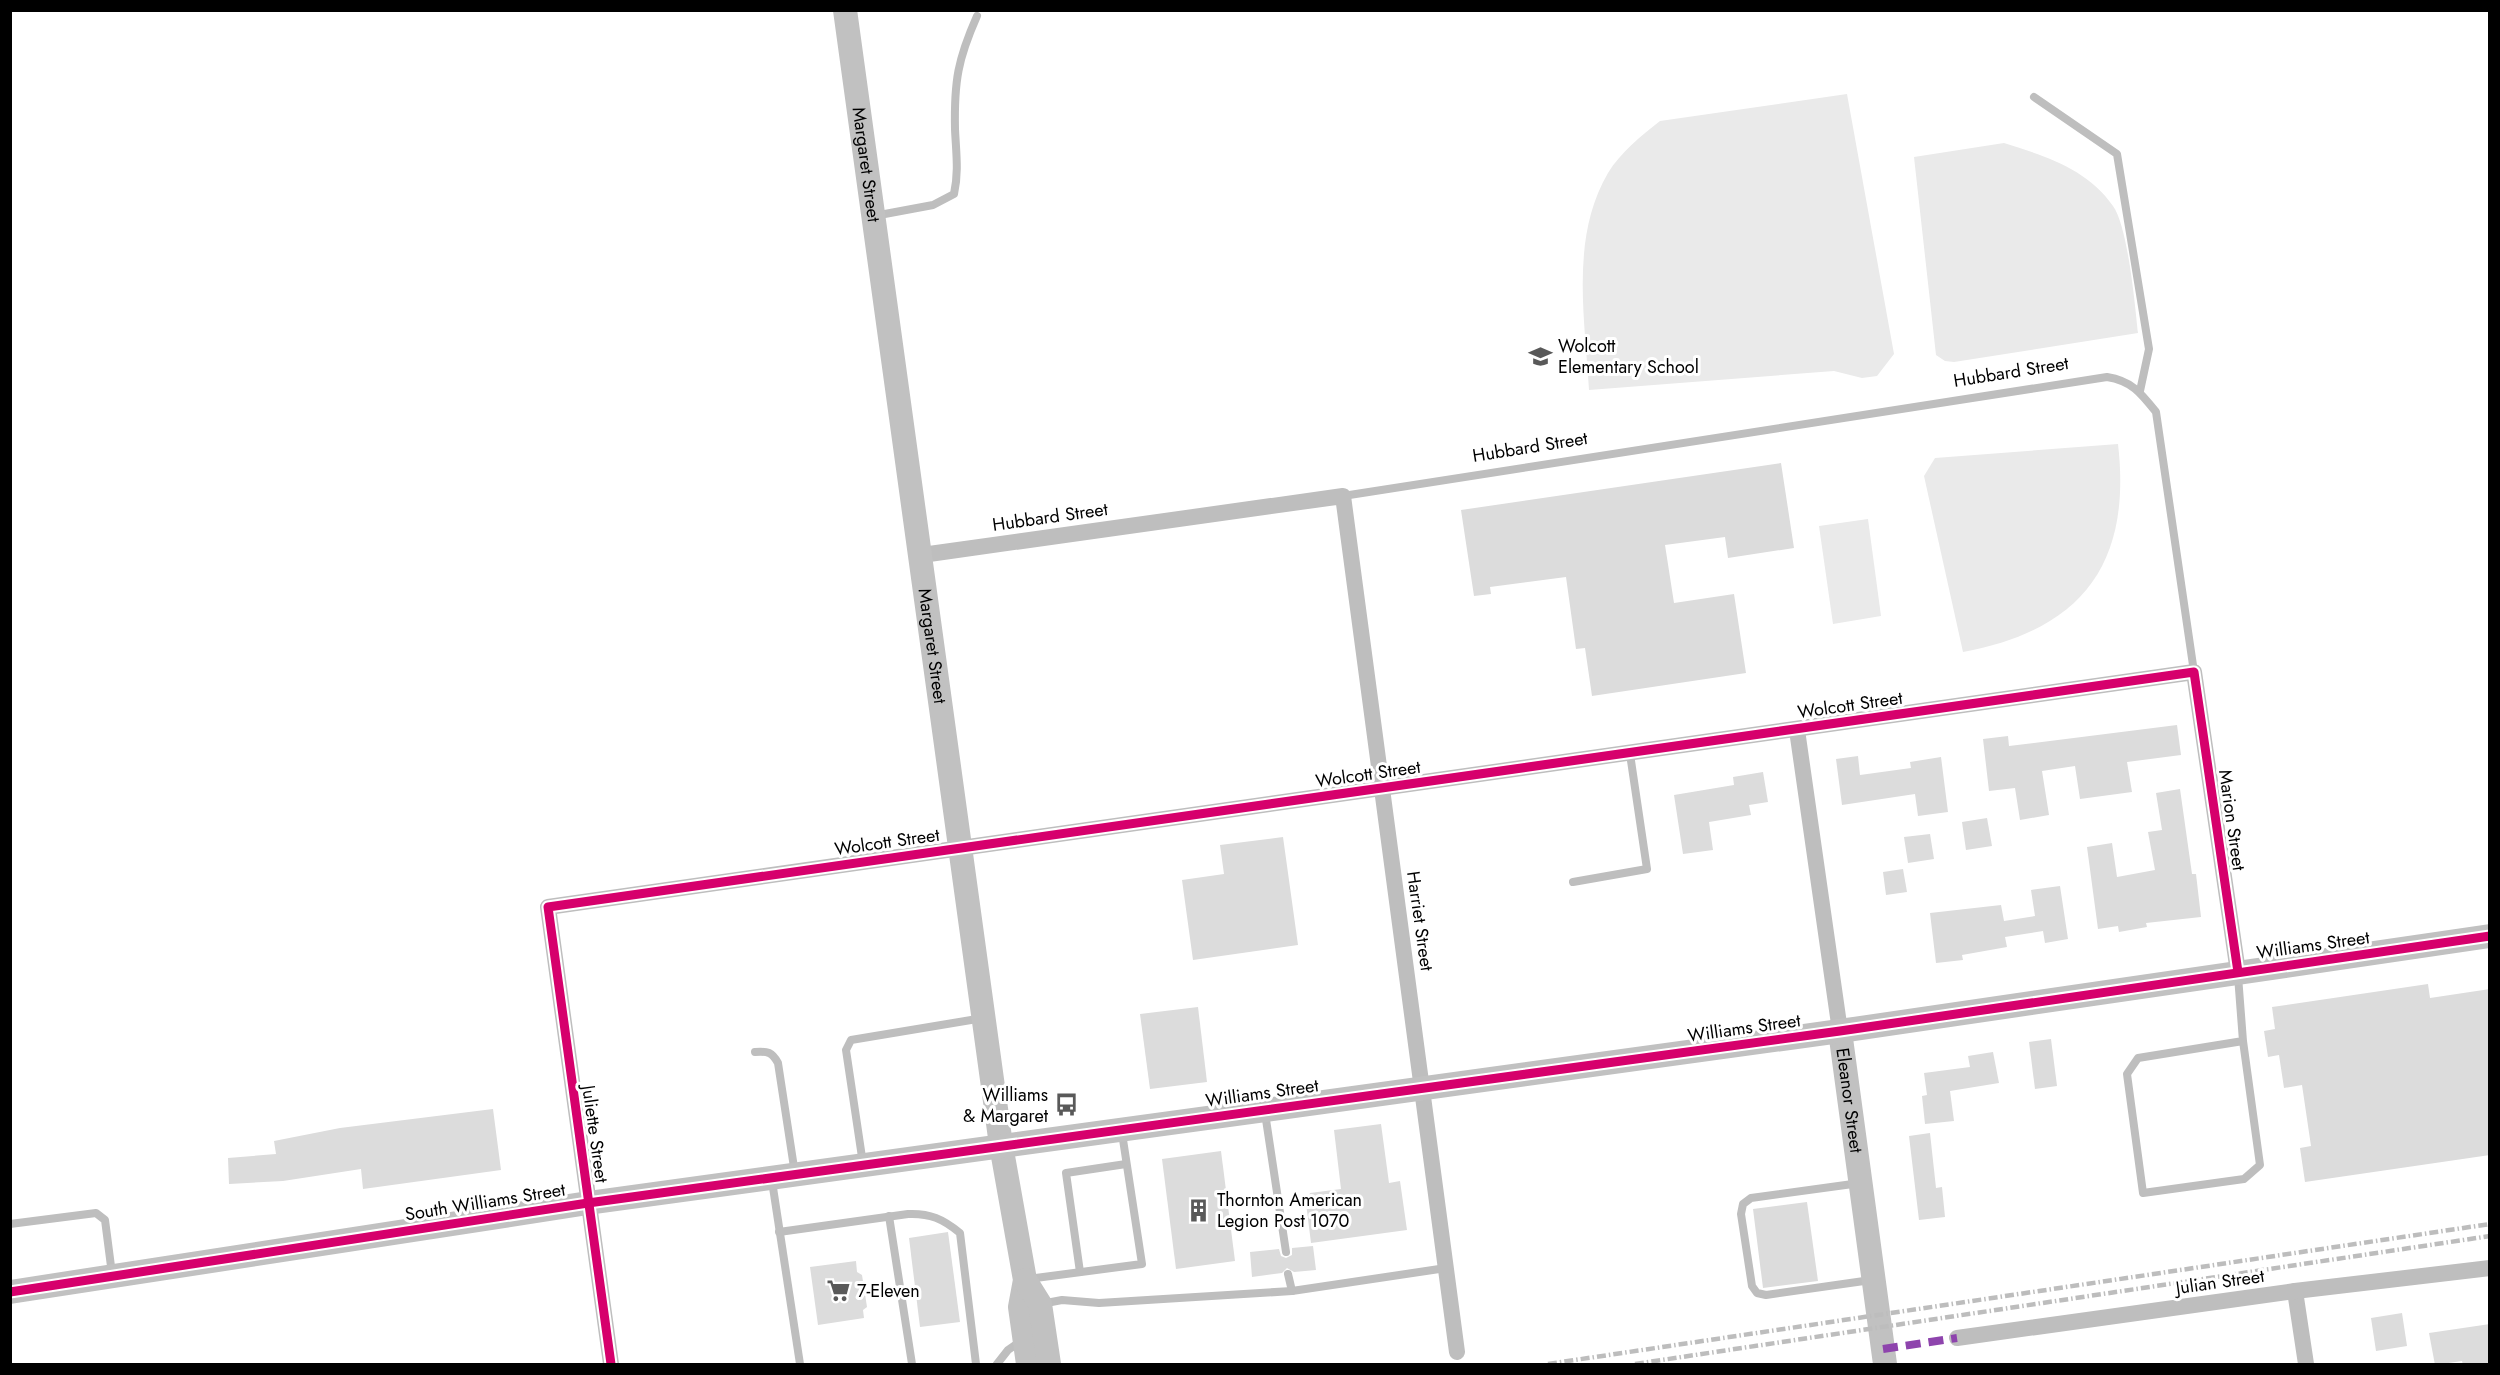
<svg xmlns="http://www.w3.org/2000/svg" width="2500" height="1375" font-family="Jost,sans-serif">
	<rect width="100%" height="100%" fill="#fff"/>
	<!-- green -->
	<g fill="#eaeaea">
		<path d="M 1847,94 L 1894,354 L 1877,376 L 1862,378 L 1834,371 L 1589,390 C 1585,318 1570,238 1608,173 C 1620,153 1642,135 1660,121 Z"/>
		<path d="M 2004,143 C 2045,156 2088,169 2113,206 C 2128,227 2135,305 2138,333 L 1954,362 L 1945,361 L 1936,355 L 1914,157 Z"/>
		<path d="M 2118,444 C 2132,565 2081,630 1963,652 L 1924,476 L 1935,458 Z"/>
		<path d="M 1868,519 L 1881,616 L 1833,624 L 1819,526 Z"/>
	</g>
	<!-- building -->
	<g fill="#dcdcdc">
		<path d="M 1781,463 L 1794,548 L 1728,558 L 1725,537 L 1665,545 L 1674,603 L 1734,594 L 1746,673 L 1592,696 L 1585,648 L 1576,649 L 1566,577 L 1490,587 L 1491,594 L 1474,596 L 1461,510 Z"/>
		<path d="M 2177,725 L 2181,755 L 2127,762 L 2132,792 L 2080,799 L 2075,766 L 2042,771 L 2049,815 L 2020,820 L 2015,788 L 1989,791 L 1983,739 L 2008,736 L 2009,746 Z"/>
		<path d="M 1858,756 L 1860,775 L 1911,768 L 1910,762 L 1941,757 L 1948,812 L 1918,816 L 1915,794 L 1842,805 L 1836,759 Z"/>
		<path d="M 1763,772 L 1768,802 L 1749,805 L 1751,815 L 1709,822 L 1713,850 L 1683,854 L 1674,795 L 1734,785 L 1733,777 Z"/>
		<path d="M 2180,789 L 2192,874 L 2196,874 L 2201,917 L 2146,923 L 2147,927 L 2119,932 L 2118,926 L 2098,929 L 2087,847 L 2112,843 L 2117,877 L 2155,870 L 2148,832 L 2162,830 L 2156,793 Z"/>
		<path d="M 1987,818 L 1992,846 L 1966,850 L 1962,822 Z"/>
		<path d="M 1930,834 L 1934,859 L 1908,863 L 1904,837 Z"/>
		<path d="M 1283,837 L 1298,945 L 1193,960 L 1182,880 L 1224,874 L 1220,845 Z"/>
		<path d="M 1903,869 L 1907,892 L 1886,895 L 1883,872 Z"/>
		<path d="M 2060,886 L 2068,939 L 2045,943 L 2043,931 L 2005,937 L 2007,947 L 1962,955 L 1963,960 L 1936,963 L 1930,913 L 2001,905 L 2004,921 L 2035,916 L 2031,890 Z"/>
		<path d="M 2428,984 L 2430,998 L 2490,989 L 2490,1155 L 2305,1182 L 2300,1148 L 2311,1146 L 2302,1085 L 2284,1088 L 2279,1055 L 2268,1057 L 2264,1031 L 2275,1029 L 2272,1007 Z"/>
		<path d="M 1198,1007 L 1207,1082 L 1150,1089 L 1140,1014 Z"/>
		<path d="M 2051,1039 L 2057,1086 L 2035,1089 L 2029,1042 Z"/>
		<path d="M 1993,1052 L 1999,1083 L 1950,1091 L 1954,1121 L 1925,1124 L 1922,1096 L 1927,1095 L 1924,1073 L 1970,1067 L 1968,1056 Z"/>
		<path d="M 493,1109 L 501,1170 L 363,1189 L 361,1169 L 283,1181 L 229,1184 L 228,1158 L 276,1154 L 274,1141 L 340,1128 Z"/>
		<path d="M 1381,1124 L 1389,1183 L 1400,1181 L 1407,1230 L 1311,1243 L 1306,1203 L 1310,1193 L 1341,1189 L 1334,1130 Z"/>
		<path d="M 1930,1133 L 1936,1188 L 1942,1187 L 1945,1217 L 1919,1220 L 1909,1136 Z"/>
		<path d="M 1221,1151 L 1235,1261 L 1176,1269 L 1162,1159 Z"/>
		<path d="M 1807,1202 L 1818,1281 L 1763,1288 L 1753,1209 Z"/>
		<path d="M 948,1232 L 960,1322 L 920,1327 L 909,1238 Z"/>
		<path d="M 1313,1246 L 1316,1270 L 1294,1272 L 1287,1268 L 1282,1273 L 1252,1277 L 1250,1252 L 1279,1249 L 1281,1256 L 1286,1258 L 1292,1255 L 1292,1248 Z"/>
		<path d="M 856,1261 L 857,1272 L 862,1275 L 867,1307 L 863,1310 L 864,1318 L 818,1325 L 810,1267 Z"/>
		<path d="M 2402,1313 L 2407,1346 L 2376,1351 L 2371,1318 Z"/>
		<path d="M 2490,1324 L 2490,1365 L 2463,1365 L 2462,1361 L 2435,1365 L 2429,1333 Z"/>
	</g>
	<g fill="none" stroke-linecap="round" stroke-linejoin="round">
		<!-- lane -->
		<g stroke="#bebebe" stroke-width="8">
			<path d="M 2034,97 L 2117,154 L 2149,349 L 2140,391"/>
			<path d="M 874,216 L 933,205 L 954,194 C 959,172 956,152 955,129 C 954,81 958,59 977,16"/>
			<path d="M 1343,496 L 2107,377 C 2132,381 2141,393 2156,412 L 2194,672"/>
			<path d="M 1573,882 L 1647,869 L 1630,754"/>
			<path d="M 2238,976 L 2243,1041 L 2260,1165 L 2244,1179 L 2143,1193 L 2127,1074 L 2138,1058 L 2243,1041"/>
			<path d="M 755,1052 C 768,1051 772,1052 778,1063 L 795,1174"/>
			<path d="M 1265,1113 L 1286,1252"/>
			<path d="M 863,1164 L 846,1050 L 851,1040 L 983,1018"/>
			<path d="M 772,1181 L 800,1364"/>
			<path d="M 1860,1183 L 1751,1198 L 1743,1204 L 1741,1214 L 1752,1286 L 1757,1293 L 1766,1295 L 1871,1280"/>
			<path d="M 889,1216 L 912,1364"/>
			<path d="M 10,1224 L 96,1213 L 105,1220 L 112,1274"/>
			<path d="M 779,1232 L 908,1214 C 930,1213 943,1219 960,1233 L 976,1364"/>
			<path d="M 1080,1272 L 1066,1173 L 1126,1164"/>
			<path d="M 1288,1274 L 1292,1291 L 1446,1268"/>
			<path d="M 1028,1279 L 1142,1264 L 1122,1133"/>
			<path d="M 1041,1304 L 1062,1300 L 1099,1303 L 1292,1291"/>
			<path d="M 997,1364 L 1008,1350 L 1021,1341"/>
		</g>
		<!-- street -->
		<g stroke="#bebebe" stroke-width="16">
			<path d="M 922,555 L 1343,496 L 1457,1352"/>
			<path d="M 1797,730 L 1840,1031"/>
			<path d="M 2295,1291 L 2306,1364"/>
			<path d="M 1957,1338 L 2295,1291 L 2490,1268"/>
			<path d="M 611,1364 L 548,907 L 2194,672 L 2238,972"/>
		</g>
		<!-- secondary -->
		<g stroke="#c1c1c1" stroke-width="24">
			<path id="s1" d="M 845,10 L 1001,1145 L 1025,1280 L 1020,1307 L 1028,1364"/>
			<path id="s2" d="M 1840,1031 L 1885,1364"/>
			<path d="M 1025,1280 L 1040,1304 L 1049,1364"/>
			<path d="M 10,1292 L 588,1203 L 1840,1031 L 2490,936"/>
		</g>
		<!-- rail -->
		<g stroke="#bdbdbd" stroke-width="4.5" stroke-dasharray="9 3 1.5 3" stroke-linecap="butt">
			<path d="M 1548,1364 L 2490,1224"/>
			<path d="M 1635,1364 L 2490,1236"/>
		</g>
		<!-- quiet -->
		<path stroke="#8e44ad" stroke-width="8" stroke-dasharray="15 8" stroke-linecap="butt" d="M 1883,1349 L 1957,1338"/>
		<defs>
			<g id="cycleway">
				<path d="M 10,1292 L 588,1203 L 1840,1031 L 2490,936"/>
				<path d="M 611,1364 L 548,907 L 2194,672 L 2238,972"/>
			</g>
		</defs>
		<!-- cycleway casing -->
		<use href="#cycleway" stroke="#fff" stroke-width="13"/>
		<!-- cycleway -->
		<use href="#cycleway" stroke="#d6006c" stroke-width="9"/>
	</g>
	<!-- icons -->
	<defs>
		<symbol id="school-bare" viewBox="-9 -9 18 18"><path d="M0-5L7-2L0 1L-7-2ZM-4 1L0 2.5L4 1V4Q0 6-4 4Z" fill="#595959" stroke="#fff" stroke-width="2.5" paint-order="stroke"/></symbol>
		<symbol id="bus-bare" viewBox="-9 -9 18 18"><path d="M-5-6H5V4H4V6H2V4H-2V6H-4V4H-5ZM-3.5-4V0h7V-4ZM-3.5 1.2v1.5H-2V1.2ZM2 1.2v1.5H3.5V1.2Z" fill="#595959" stroke="#fff" stroke-width="2.5" paint-order="stroke"/></symbol>
		<symbol id="building-bare" viewBox="-9 -9 18 18"><path d="M-4-6H4V6H1V3H-1V6H-4ZM-2.5-4.3h1.7v1.8h-1.7ZM.8-4.3h1.7v1.8H.8ZM-2.5-1h1.7V.8h-1.7ZM.8-1h1.7V.8H.8Z" fill="#595959" stroke="#fff" stroke-width="2.5" paint-order="stroke"/></symbol>
		<symbol id="supermarket-bare" viewBox="-9 -9 18 18"><path d="M-6-5.5h2.5l.6 2H6L4.5 2H-2.5L-4.4-4H-6ZM-1.5 3.2a1.3 1.3 0 1 0 .1 0ZM3 3.2a1.3 1.3 0 1 0 .1 0Z" fill="#595959" stroke="#fff" stroke-width="2.5" paint-order="stroke"/></symbol>
	</defs>
	<g fill-rule="evenodd">
		<use href="#school-bare" x="1524" y="340" width="33" height="33"/>
		<use href="#bus-bare" x="1050" y="1088" width="33" height="33"/>
		<use href="#building-bare" x="1182" y="1194" width="33" height="33"/>
		<use href="#supermarket-bare" x="822" y="1274" width="33" height="33"/>
	</g>
	<g text-anchor="middle" dominant-baseline="central" stroke-width="6" stroke-linejoin="round" paint-order="stroke">
		<!-- street labels -->
		<g font-size="18" fill="#000" stroke="#fff">
			<text stroke="none"><textPath href="#s1" startOffset="156">Margaret Street</textPath></text>
			<text transform="translate(2011 372) rotate(-9)">Hubbard Street</text>
			<text transform="translate(1530 447) rotate(-9)">Hubbard Street</text>
			<text transform="translate(1050 517) rotate(-8)">Hubbard Street</text>
			<text stroke="none"><textPath href="#s1" startOffset="642">Margaret Street</textPath></text>
			<text transform="translate(1850 705) rotate(-8)">Wolcott Street</text>
			<text transform="translate(1368 774) rotate(-8)">Wolcott Street</text>
			<text transform="translate(2232 820) rotate(82)">Marion Street</text>
			<text transform="translate(887 842) rotate(-8)">Wolcott Street</text>
			<text transform="translate(1420 921) rotate(82)">Harriet Street</text>
			<text transform="translate(2313 945) rotate(-8)">Williams Street</text>
			<text transform="translate(1744 1028) rotate(-8)">Williams Street</text>
			<text transform="translate(1262 1093) rotate(-8)">Williams Street</text>
			<text stroke="none"><textPath href="#s2" startOffset="70">Eleanor Street</textPath></text>
			<text transform="translate(595 1134) rotate(82)">Juliette Street</text>
			<text transform="translate(485 1202) rotate(-9)">South Williams Street</text>
			<text transform="translate(2220 1282) rotate(-8)">Julian Street</text>
		</g>
		<!-- poi labels -->
		<g font-size="18" fill="#000" stroke="#fff" text-anchor="start">
			<text x="1558" y="346">Wolcott<tspan x="1558" dy="21">Elementary School</tspan></text>
			<text x="1048" y="1095" text-anchor="end">Williams<tspan x="1048" dy="21">&amp; Margaret</tspan></text>
			<text x="1217" y="1200">Thornton American<tspan x="1217" dy="21">Legion Post 1070</tspan></text>
			<text x="857" y="1291">7-Eleven</text>
		</g>
	</g>
	<!-- border -->
	<rect width="2500" height="1375" fill="none" stroke="#000000" stroke-width="24"/>
</svg>
